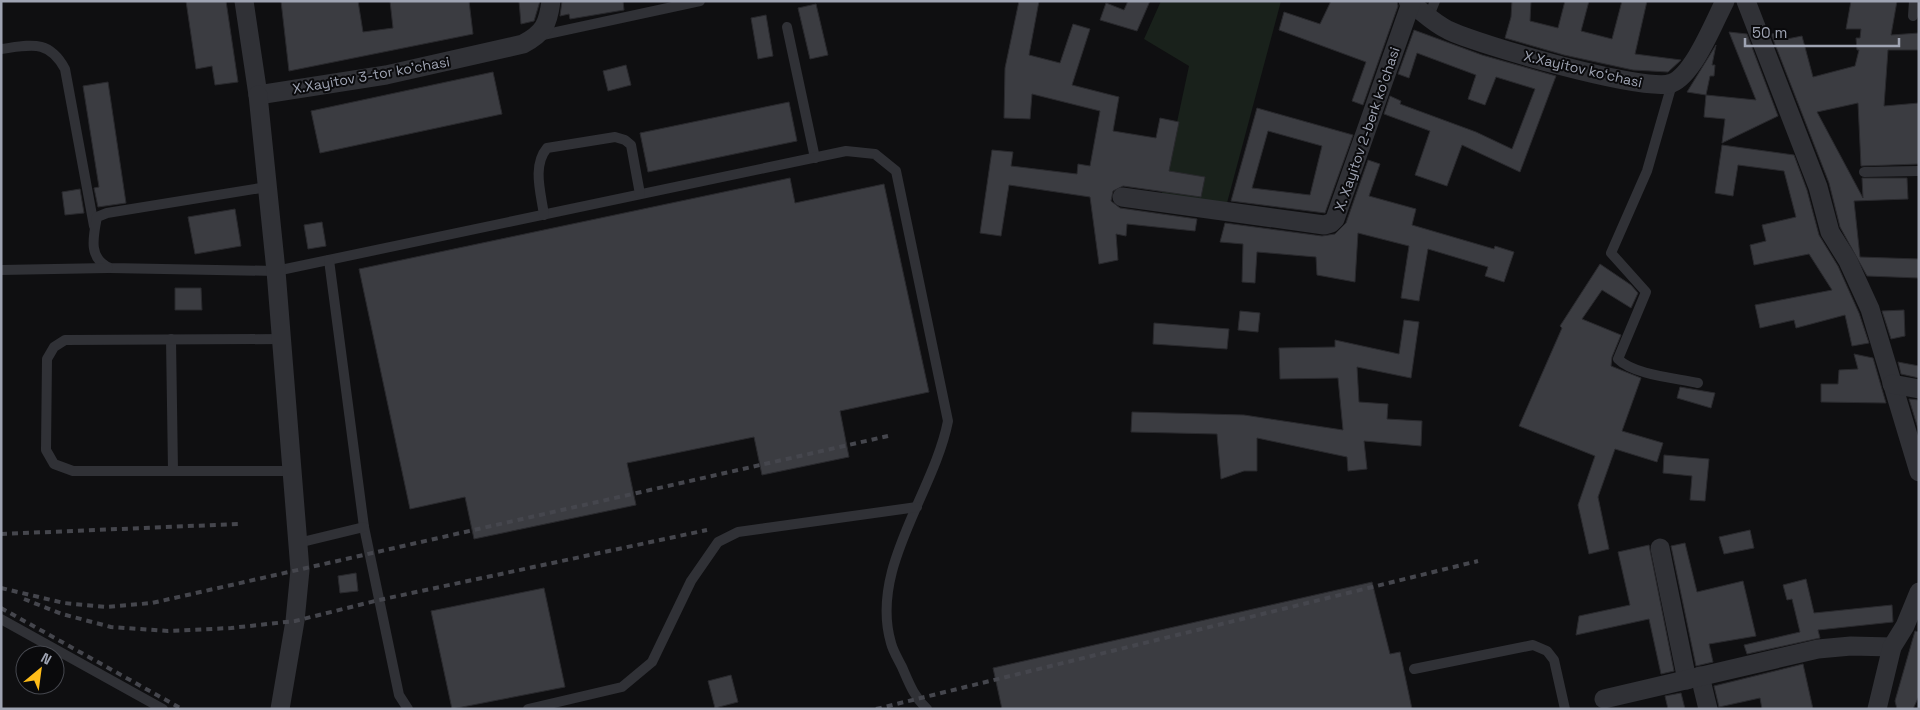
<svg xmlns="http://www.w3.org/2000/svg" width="1920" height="710" font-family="'Space Grotesk',sans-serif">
	<rect width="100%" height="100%" fill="#0f0f11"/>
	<!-- green -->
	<path fill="#19211b" d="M 1161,1 L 1281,1 L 1227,203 L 1161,197 L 1189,66 L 1144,39 Z"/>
	<!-- building -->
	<g fill="#3b3c41" stroke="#29292d" fill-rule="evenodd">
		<path d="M 186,1 L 226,1 L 238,82 L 215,85 L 212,66 L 196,69 Z"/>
		<path d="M 281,1 L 358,1 L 363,32 L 393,28 L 390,1 L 469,1 L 473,34 L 289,71 Z"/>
		<path d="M 519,1 L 540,1 L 534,21 L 521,24 Z"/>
		<path d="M 562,1 L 623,1 L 624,10 L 570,19 L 569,14 L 560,16 Z"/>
		<path d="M 1019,1 L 1039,1 L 1029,55 L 1060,63 L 1073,24 L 1090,29 L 1072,85 L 1119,97 L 1113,131 L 1156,138 L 1160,118 L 1179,122 L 1169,171 L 1205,177 L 1201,197 L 1123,186 L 1113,191 L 1111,201 L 1120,208 L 1197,219 L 1195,231 L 1127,224 L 1126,236 L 1116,234 L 1118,260 L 1099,264 L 1090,197 L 1009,185 L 1001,236 L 980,233 L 992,150 L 1013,152 L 1011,166 L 1077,174 L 1078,164 L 1090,166 L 1100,111 L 1032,94 L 1030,119 L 1004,118 L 1005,68 Z"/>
		<path d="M 1128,1 L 1150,1 L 1137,31 L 1100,20 L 1106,3 L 1124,10 Z"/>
		<path d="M 1331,1 L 1397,1 L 1398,6 L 1363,105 L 1352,101 L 1366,62 L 1279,30 L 1284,12 L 1320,24 Z"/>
		<path d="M 1512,1 L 1531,1 L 1530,21 L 1558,28 L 1565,1 L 1589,1 L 1581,31 L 1612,39 L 1622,1 L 1647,1 L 1635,54 L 1681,60 L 1668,72 L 1633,70 L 1564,55 L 1505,38 L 1511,17 Z"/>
		<path d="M 1851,1 L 1897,1 L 1891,35 L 1919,33 L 1919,50 L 1888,50 L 1884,106 L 1919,103 L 1919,164 L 1861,166 L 1858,103 L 1817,112 L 1863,198 L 1862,178 L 1907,178 L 1908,199 L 1854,201 L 1860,257 L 1919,259 L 1919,278 L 1867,276 L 1840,227 L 1829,183 L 1771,34 L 1785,31 L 1787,39 L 1802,36 L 1813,77 L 1855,66 L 1859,50 L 1857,50 L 1856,38 L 1860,38 L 1861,29 L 1846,29 Z"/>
		<path d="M 816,4 L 828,55 L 810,59 L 798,8 Z"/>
		<path d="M 766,15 L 773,56 L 758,59 L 751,18 Z"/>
		<path d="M 1414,30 L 1482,55 L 1556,76 L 1520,172 L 1462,145 L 1447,186 L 1415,175 L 1430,131 L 1384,114 L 1390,96 L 1401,101 L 1400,104 L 1476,132 L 1512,149 L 1535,89 L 1496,77 L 1485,105 L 1468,99 L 1476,75 L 1417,53 L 1409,78 L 1398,74 Z"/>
		<path d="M 1729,32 L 1747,34 L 1778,116 L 1722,143 L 1725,119 L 1704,117 L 1706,95 L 1756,100 Z"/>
		<path d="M 1716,45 L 1712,65 L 1715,65 L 1714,76 L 1710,76 L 1706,95 L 1687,92 Z"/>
		<path d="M 626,65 L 631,85 L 608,91 L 603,71 Z"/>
		<path d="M 493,72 L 502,114 L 320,153 L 311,111 Z"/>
		<path d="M 108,82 L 126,203 L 98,207 L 94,188 L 99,187 L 83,86 Z"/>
		<path d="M 789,102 L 797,141 L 648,172 L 640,133 Z"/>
		<path d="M 1257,108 L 1353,135 L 1325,213 L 1231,201 ZM 1268,131 L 1322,146 L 1310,195 L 1252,188 Z"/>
		<path d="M 1722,145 L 1794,155 L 1807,190 L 1819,235 L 1838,266 L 1859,313 L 1869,343 L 1852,346 L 1845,315 L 1796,328 L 1794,320 L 1760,328 L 1755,305 L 1832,290 L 1809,254 L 1754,265 L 1750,245 L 1766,241 L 1762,225 L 1796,217 L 1784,171 L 1738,165 L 1733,196 L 1715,193 Z"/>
		<path d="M 1368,160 L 1380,164 L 1369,196 L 1416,209 L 1412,225 L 1494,249 L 1495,246 L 1514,252 L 1504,282 L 1485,276 L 1488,267 L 1428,249 L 1419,301 L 1401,298 L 1409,246 L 1358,233 L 1355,282 L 1317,275 L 1316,257 L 1257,252 L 1255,283 L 1242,282 L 1243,244 L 1220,242 L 1225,223 L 1322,236 L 1335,234 L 1346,223 Z"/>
		<path d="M 790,178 L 795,203 L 884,184 L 929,392 L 840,411 L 849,457 L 762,475 L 754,437 L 627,463 L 636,505 L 474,539 L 465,497 L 410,509 L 359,269 Z"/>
		<path d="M 80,189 L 84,213 L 65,215 L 62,192 Z"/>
		<path d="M 235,209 L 241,246 L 195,254 L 188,217 Z"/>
		<path d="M 322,222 L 326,246 L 308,249 L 304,225 Z"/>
		<path d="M 1600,264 L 1631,285 L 1638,293 L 1631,308 L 1602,290 L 1582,319 L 1621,335 L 1612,357 L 1611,366 L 1641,378 L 1622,431 L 1663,443 L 1657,462 L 1615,449 L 1598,497 L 1609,549 L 1589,554 L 1578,505 L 1595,456 L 1519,426 L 1562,328 L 1560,326 Z"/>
		<path d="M 175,288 L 201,288 L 202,310 L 175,310 Z"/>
		<path d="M 1904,310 L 1905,336 L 1891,339 L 1882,311 Z"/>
		<path d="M 1240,311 L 1260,313 L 1258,332 L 1238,330 Z"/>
		<path d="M 1404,320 L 1419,322 L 1411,378 L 1357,367 L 1359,402 L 1388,404 L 1387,419 L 1422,421 L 1421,446 L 1364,441 L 1367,469 L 1348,471 L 1347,457 L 1257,438 L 1257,471 L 1244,471 L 1221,479 L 1217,434 L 1131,432 L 1132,412 L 1244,415 L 1343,430 L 1338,378 L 1280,379 L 1279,348 L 1335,347 L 1335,340 L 1399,354 Z"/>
		<path d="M 1154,323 L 1229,329 L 1227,349 L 1153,344 Z"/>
		<path d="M 1854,354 L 1873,358 L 1886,403 L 1821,402 L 1821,384 L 1838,384 L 1839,370 L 1858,369 Z"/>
		<path d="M 1898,362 L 1919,366 L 1919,378 L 1901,374 Z"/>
		<path d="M 1680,387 L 1715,393 L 1711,408 L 1677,398 Z"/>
		<path d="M 1909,399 L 1919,400 L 1919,432 Z"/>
		<path d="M 1664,455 L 1709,459 L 1705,501 L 1690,500 L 1692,476 L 1663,473 Z"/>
		<path d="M 1750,530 L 1754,548 L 1724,554 L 1719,537 Z"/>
		<path d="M 1685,543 L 1697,592 L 1743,581 L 1756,636 L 1709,644 L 1713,662 L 1696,666 L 1671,546 Z"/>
		<path d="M 1649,545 L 1674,671 L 1661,674 L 1649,619 L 1576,635 L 1579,616 L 1630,605 L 1618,552 Z"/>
		<path d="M 356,573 L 358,591 L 340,593 L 338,576 Z"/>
		<path d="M 1806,579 L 1814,613 L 1892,605 L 1893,622 L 1818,630 L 1820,638 L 1747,654 L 1744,645 L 1800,632 L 1792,599 L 1787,600 L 1783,585 Z"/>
		<path d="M 1372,582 L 1390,654 L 1400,652 L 1412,709 L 1002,709 L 993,668 Z"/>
		<path d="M 544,588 L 565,687 L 452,709 L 431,611 Z"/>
		<path d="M 1915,631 L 1919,632 L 1919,696 L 1913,709 L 1897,709 L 1895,701 Z"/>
		<path d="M 1803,664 L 1813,709 L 1762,709 L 1760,698 L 1719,707 L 1714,686 Z"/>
		<path d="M 731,675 L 738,702 L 715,708 L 708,681 Z"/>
		<path d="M 1681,693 L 1685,709 L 1668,709 L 1665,696 Z"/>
	</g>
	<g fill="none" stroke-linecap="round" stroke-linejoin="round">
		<!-- service -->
		<g stroke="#303136" stroke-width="10">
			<path d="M 1913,16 L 1914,1"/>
			<path d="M 1428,18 L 1435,1"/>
			<path d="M 787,27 L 815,158"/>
			<path d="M 538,36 L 700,1"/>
			<path d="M 1,49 C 31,45 49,39 65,69 L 94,226"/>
			<path d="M 1672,84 L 1647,171 L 1611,253 L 1646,292 L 1618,359 C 1634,375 1676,378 1698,383"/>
			<path d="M 1864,172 L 1918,171"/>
			<path d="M 267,187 L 107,213 L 97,217 C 93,237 88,259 110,268 L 276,271 L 846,151 L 875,154 L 896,171 L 948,421 C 934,493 869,568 891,643 C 893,651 898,659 902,667 C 909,683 914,697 927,709"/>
			<path d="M 544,215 C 541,193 532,166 547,148 L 615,137 L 625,140 L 631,145 L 640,194"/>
			<path d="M 329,260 L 364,527 L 399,695 L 408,709"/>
			<path d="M 1,270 L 108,268"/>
			<path d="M 171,339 L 173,471"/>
			<path d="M 282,339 L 65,340 L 54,347 L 47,359 L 46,450 L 54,464 L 73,471 L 292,471"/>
			<path d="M 298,543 L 364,527"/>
			<path d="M 1,619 L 163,709"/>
			<path d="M 1414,669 L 1533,645 L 1547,651 L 1554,660 L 1565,709"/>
			<path d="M 528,709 L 622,687 L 652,662 L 691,581 L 718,542 L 738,532 L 917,507"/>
		</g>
		<!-- minor -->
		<g stroke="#303136" stroke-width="19">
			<path d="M 244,1 L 258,95 L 386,75 L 523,44 C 544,33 548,24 551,1"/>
			<path d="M 1408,1 C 1422,11 1433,23 1448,30 C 1476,44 1648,94 1672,83 C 1694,74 1714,22 1725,1"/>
			<path d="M 1746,1 L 1818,187 L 1830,232 L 1848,261 L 1870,309 L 1919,472"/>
			<path d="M 258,95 L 276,271 L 300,570 L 295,621 L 280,709"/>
			<path d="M 1122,197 L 1324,225 L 1331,223 L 1335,219 L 1411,3"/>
			<path d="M 1892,384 L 1919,389"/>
			<path d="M 1660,548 L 1687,680"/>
			<path d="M 1700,676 L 1708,709"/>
			<path d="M 1604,699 L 1818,649 L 1851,646 L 1892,647"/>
			<path d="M 1877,709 L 1892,647 L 1905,626 L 1919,592"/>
		</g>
		<!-- rail -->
		<g stroke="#45464d" stroke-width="4" stroke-dasharray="6 5" stroke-linecap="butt">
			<path d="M 1,534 L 238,524"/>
			<path d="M 1,588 L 64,603 L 106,607 L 152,603 L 888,436"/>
			<path d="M 24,599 L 62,614 L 111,627 L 168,631 L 231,628 L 295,621 L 379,600 L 707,530"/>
			<path d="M 1,608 L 182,709"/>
			<path d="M 876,709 L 1478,561"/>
		</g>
	</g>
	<g text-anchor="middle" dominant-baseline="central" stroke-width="4" stroke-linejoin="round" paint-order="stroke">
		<!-- street labels -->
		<g font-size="14" fill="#9fa4b3" stroke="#0a0a0c">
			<text transform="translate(1583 69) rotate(13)">X.Xayitov koʻchasi</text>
			<text transform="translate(371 75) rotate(-10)">X.Xayitov 3-tor koʼchasi</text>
			<text transform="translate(1367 129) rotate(-71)">X. Xayitov 2-berk koʼchasi</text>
		</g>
	</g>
	<!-- border -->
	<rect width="1920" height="710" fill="none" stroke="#9fa4b3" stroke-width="5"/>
	<!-- north arrow -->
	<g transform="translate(40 670) rotate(29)"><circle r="24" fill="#0a0a0c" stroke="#46484f"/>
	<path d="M0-4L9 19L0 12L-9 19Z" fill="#ffbd19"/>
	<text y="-8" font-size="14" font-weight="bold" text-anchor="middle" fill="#9fa4b3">N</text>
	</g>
	<!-- scale -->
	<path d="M1745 38v8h154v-8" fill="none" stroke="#9fa4b3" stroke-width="2.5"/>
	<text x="1752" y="38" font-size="15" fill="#9fa4b3" stroke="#0a0a0c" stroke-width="4" paint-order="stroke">50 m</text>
</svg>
